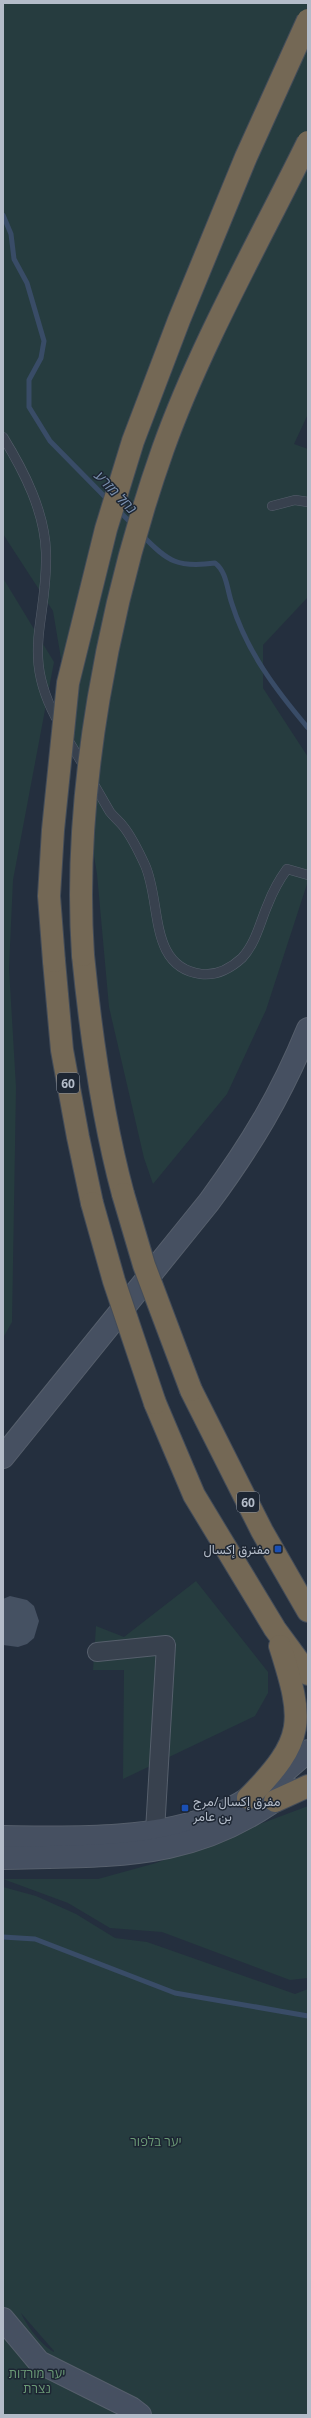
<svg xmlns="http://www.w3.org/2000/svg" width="311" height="2418" font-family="'Open Sans',Vazirmatn,Heebo,sans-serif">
	<rect width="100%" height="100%" fill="#242f3e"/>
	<!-- green -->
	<g fill="#263c3f" fill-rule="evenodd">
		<path d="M 3,3 L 308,3 L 308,414 L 294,444 L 308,449 L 308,597 L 263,645 L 263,688 L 308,757 L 308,881 L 266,1010 L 227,1094 L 153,1184 L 144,1158 L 109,1007 L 97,874 L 53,611 L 3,534 Z"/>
		<path d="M 3,578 L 54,662 L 13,880 L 9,968 L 16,1087 L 12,1322 L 3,1338 Z"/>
		<path d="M 196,1581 L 268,1672 L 268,1693 L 255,1716 L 123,1779 L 124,1670 L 93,1670 L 96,1626 L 124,1637 Z"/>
		<path d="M 308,1806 L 308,1978 L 290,1980 L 162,1932 L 110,1928 L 68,1903 L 3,1879 L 98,1879 L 156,1863 Z"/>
		<path d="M 3,1887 L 36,1896 L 76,1914 L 115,1938 L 147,1942 L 295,1994 L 308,1989 L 308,2415 L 3,2415 ZM 21,2313 L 54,2351 L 54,2352 C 42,2346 26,2325 21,2313 Z"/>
	</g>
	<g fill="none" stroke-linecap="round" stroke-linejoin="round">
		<!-- stream -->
		<g stroke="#394c67" stroke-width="5">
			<path d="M 3,215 L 11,234 L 14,259 L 27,283 L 44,341 L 41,358 L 29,380 L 29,407 L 50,441 L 109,501"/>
			<path d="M 117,509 L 133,525"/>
			<path d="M 142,535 C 168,562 178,568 215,563 C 227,572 227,590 232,604 C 247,652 276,690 308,728"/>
			<path d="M 3,1937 L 35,1939 L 175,1993 L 308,2016"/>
		</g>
	</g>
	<!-- building -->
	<path fill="#455162" d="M 10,1596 L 27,1600 L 34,1606 L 39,1621 L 34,1638 L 27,1644 L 18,1647 L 3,1645 L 3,1599 Z"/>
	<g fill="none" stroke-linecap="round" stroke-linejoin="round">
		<defs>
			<g id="lane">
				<path d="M 3,437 C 24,471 45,512 46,553 C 48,623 19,655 60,725"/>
				<path d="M 272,506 L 295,500 L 308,502"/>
				<path d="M 67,738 L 85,768"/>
				<path d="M 92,781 C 98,791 104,802 110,812 C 114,817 119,821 123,826 C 132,837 139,852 145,865 C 162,903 148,967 201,974 C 217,976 231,968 242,958 C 256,943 260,922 268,904 C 273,891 279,880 287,869 L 308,875"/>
			</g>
			<path id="street" d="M 97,1652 L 166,1645 L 155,1831"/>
			<g id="secondary">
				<path d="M 3,1457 L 209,1202 C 251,1145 281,1095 308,1029"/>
				<path d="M 3,1837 C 72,1838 154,1841 219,1814 C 253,1800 281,1775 308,1751"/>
				<path d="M 3,1858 C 115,1855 197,1862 290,1789"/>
				<path d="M 3,2319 L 39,2362 L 131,2408 L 140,2415"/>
			</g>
			<g id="highway">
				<path d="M 83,955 C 91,1036 102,1116 123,1194"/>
				<path d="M 54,961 L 62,1050 L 78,1137 L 92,1203"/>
				<path d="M 191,1390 L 262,1531 L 308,1611"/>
				<path d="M 155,1403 L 194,1495 L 275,1629 L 308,1674"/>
				<path d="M 248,1798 C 306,1739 304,1722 280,1646"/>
				<path d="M 275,1801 L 308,1786"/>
			</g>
		</defs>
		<!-- lane casing -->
		<use href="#lane" stroke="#565f6c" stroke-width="10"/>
		<!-- street casing -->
		<use href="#street" stroke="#565f6c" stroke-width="20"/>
		<!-- secondary casing -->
		<use href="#secondary" stroke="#565f6c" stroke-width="24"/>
		<!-- highway casing -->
		<use href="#highway" stroke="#434c59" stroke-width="24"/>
		<!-- lane -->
		<use href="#lane" stroke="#38414e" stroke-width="9"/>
		<!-- street -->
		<use href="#street" stroke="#38414e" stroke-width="18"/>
		<!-- secondary -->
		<use href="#secondary" stroke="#465061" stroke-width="22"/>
		<!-- highway -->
		<use href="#highway" stroke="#746855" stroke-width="22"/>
		<defs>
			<g id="highway-bridge">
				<path d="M 83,955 C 72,793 109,602 163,449 C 201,343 259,242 308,142"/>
				<path d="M 54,961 L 49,896 L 53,830 L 68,683 L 106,529 L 133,441 L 179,320 L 246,157 L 308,20"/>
				<path d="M 123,1194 L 144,1265 L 191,1390"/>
				<path d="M 92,1203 L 114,1281 L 155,1403"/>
			</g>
		</defs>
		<!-- highway-bridge casing -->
		<use href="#highway-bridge" stroke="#434c59" stroke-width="24" stroke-linecap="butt"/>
		<!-- highway-bridge -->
		<use href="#highway-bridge" stroke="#746855" stroke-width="22"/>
	</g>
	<!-- markers -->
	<g fill="#1a4fb4" stroke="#1d2633" stroke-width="1.5">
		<rect x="274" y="1545" width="8" height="8" rx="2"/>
		<rect x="181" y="1804" width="8" height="8" rx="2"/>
	</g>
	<g text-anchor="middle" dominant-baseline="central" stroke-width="3" stroke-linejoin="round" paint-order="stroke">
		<!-- shield labels -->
		<g fill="#1d2633" stroke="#878f9c" stroke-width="1">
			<rect x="57" y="1073" width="22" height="20" rx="3"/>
			<rect x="237" y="1492" width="22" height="20" rx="3"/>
		</g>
		<g font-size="12" font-weight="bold" fill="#b4bcc9">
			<text x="68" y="1083">60</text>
			<text x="248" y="1502">60</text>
		</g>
		<!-- poi labels -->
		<g font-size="13" fill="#b4bcc9" stroke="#1d2633" text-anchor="end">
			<text x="270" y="1549">مفترق إكسال</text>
			<text x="193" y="1801" text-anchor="start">مفرق إكسال/مرج<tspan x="193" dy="15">بن عامر</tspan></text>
		</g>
		<!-- park labels -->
		<g font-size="13" fill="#6b9a76" stroke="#1d2633">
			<text x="156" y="2141">יער בלפור</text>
			<text x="37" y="2373">יער מורדות<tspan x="37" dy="15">נצרת</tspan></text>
		</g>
		<!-- water labels -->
		<g font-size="14" font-style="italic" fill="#7c92b1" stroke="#1d2633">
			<text transform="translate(116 492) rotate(46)">נחל מזרע</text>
		</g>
	</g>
	<!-- border -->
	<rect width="311" height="2418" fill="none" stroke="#b4bcc9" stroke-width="8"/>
</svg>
